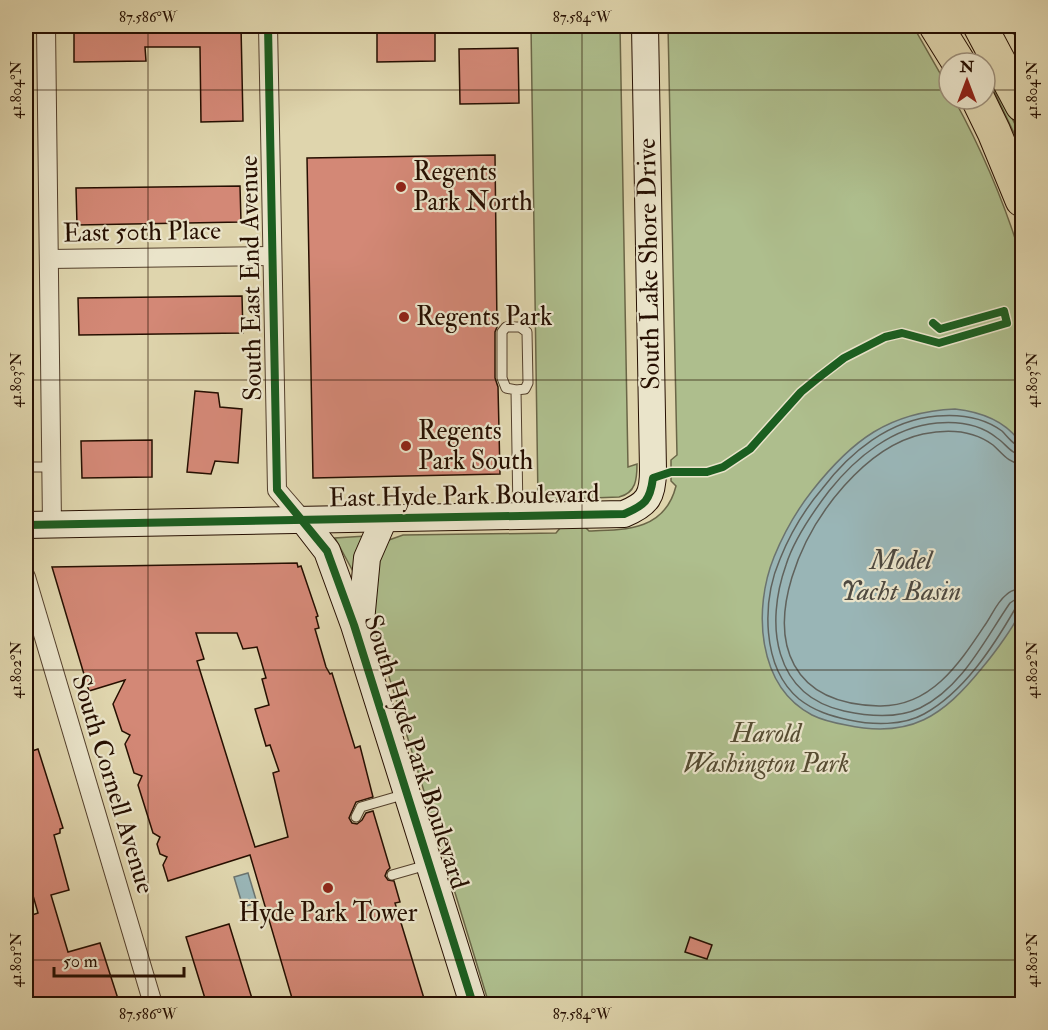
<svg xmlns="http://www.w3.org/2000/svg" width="1048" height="1030" font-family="'IM FELL Double Pica',serif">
	<rect width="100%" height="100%" fill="#dfd5ad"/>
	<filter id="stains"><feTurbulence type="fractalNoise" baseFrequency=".00333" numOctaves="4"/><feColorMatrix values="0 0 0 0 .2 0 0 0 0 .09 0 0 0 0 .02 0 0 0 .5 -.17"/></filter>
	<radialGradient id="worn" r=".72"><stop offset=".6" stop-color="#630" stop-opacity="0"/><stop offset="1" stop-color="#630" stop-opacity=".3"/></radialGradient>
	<!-- green -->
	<g fill="#aebe8d" stroke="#6a6647" stroke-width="1.5">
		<path d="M 531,26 L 620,26 L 628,467 L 637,464 C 637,479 636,493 619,497 L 538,500 Z"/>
		<path d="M 668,26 L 913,26 L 949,89 L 949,99 L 954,99 C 982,150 1005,204 1022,260 L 1022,1004 L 489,1004 L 372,621 L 377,550 L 389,540 L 403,535 L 556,533 L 561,527 L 585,527 L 589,531 C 627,530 665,530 676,486 L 671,481 L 671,460 L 677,455 Z"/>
		<path d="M 1003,26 L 1022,26 L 1022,49 L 1015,35 Z"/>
		<path d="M 985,65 L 1022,138 L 1022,150 L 985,72 Z"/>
		<path d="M 366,536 L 355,575 L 335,538 Z"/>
	</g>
	<!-- water -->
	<g fill="#99b5b6" stroke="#6b736e" stroke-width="1.5">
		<path d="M 955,409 C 982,412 1007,421 1022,445 C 1023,486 1022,526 1022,567 C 1022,579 1026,596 1022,608 C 1017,623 993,655 982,668 C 943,716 911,739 846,725 C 835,723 822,720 812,715 C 757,686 753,609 774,557 C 783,535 797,510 812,491 C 852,440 889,412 955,409 Z"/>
		<path d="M 248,873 L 257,903 L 243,907 L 234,877 Z"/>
	</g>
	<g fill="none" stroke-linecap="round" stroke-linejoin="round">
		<!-- shore -->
		<g stroke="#60625c" stroke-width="1.5">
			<path d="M 1022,447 C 1014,446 1008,437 1002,431 C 983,417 960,414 937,416 C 889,420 850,452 822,489 C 805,509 790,534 780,559 C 762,601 761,667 799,699 C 814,711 831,716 849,720 C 872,725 903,726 924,714 C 964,692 993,647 1015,609 L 1022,606"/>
			<path d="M 1022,455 C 1011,454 1006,444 997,438 C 980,424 959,421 937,423 C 893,427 856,457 829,491 C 813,512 794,539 786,565 C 765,624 773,695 844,711 C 867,716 897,719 920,708 C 962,688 985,639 1010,603 L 1016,599 L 1022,598"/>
			<path d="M 1022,464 C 1008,463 1003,454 993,445 C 973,430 947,429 923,434 C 812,458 699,702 879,706 C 931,707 959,664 985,625 C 992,615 997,602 1006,595 C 1011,590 1016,589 1022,589"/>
		</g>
	</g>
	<!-- building -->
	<g fill="#d38876" stroke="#260f01" stroke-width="1.5" fill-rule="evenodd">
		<path d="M 74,26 L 241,26 L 243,121 L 201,122 L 200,47 L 145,47 L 146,61 L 74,62 Z"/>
		<path d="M 377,26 L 435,26 L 435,61 L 377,62 Z"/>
		<path d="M 518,48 L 519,103 L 460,104 L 459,49 Z"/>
		<path d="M 495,155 L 497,327 L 495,332 L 495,378 L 498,387 L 500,474 L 313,478 L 307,158 Z"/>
		<path d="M 240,186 L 241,222 L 77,225 L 76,188 Z"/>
		<path d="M 242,296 L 243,333 L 79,335 L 78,298 Z"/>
		<path d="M 195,391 L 218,393 L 220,407 L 242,409 L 238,463 L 215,461 L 211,474 L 187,472 Z"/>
		<path d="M 152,440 L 152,477 L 82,478 L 81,441 Z"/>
		<path d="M 297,563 L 298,567 L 301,566 L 318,616 L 316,617 L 319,628 L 315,629 L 326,667 L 330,674 L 332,673 L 355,748 L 360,746 L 373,797 L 356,802 L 349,818 L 352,823 L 357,824 L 362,820 L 366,813 L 373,811 L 390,868 L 387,871 L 385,876 L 388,880 L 394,881 L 400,902 L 395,903 L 426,1005 L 294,1005 L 250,855 L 168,881 L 163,865 L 167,857 L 160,854 L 157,844 L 160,837 L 153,833 L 138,785 L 142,776 L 134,773 L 125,744 L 130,735 L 122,731 L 113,704 L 125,680 L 89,691 L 52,567 ZM 196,633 L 237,633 L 243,649 L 257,647 L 266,678 L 262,679 L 269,705 L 255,709 L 266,746 L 270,745 L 279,771 L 273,773 L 288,837 L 255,847 L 197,661 L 204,659 Z"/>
		<path d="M 38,749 L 63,828 L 60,829 L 60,833 L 54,835 L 69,890 L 51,895 L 68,952 L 100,943 L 120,1005 L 26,1005 L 26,980 L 30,979 L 26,966 L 26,917 L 38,913 L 26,871 L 26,753 Z"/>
		<path d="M 229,924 L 254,1005 L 207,1005 L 186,937 Z"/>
		<path d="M 690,937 L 712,945 L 707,959 L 685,952 Z"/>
	</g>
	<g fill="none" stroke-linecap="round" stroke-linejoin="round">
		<defs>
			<g id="lane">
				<path d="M 516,390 L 506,388 L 502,378 L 502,332 L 506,327 L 520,327 L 527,332 L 528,383 L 525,389 L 516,390 L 518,513"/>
				<path d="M 26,467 L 52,467"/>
				<path d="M 356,817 L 361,807 L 406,794"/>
				<path d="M 392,875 L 427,865"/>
			</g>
			<g id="street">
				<path d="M 46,26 L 52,525"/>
				<path d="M 268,26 L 277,490 L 303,520"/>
				<path d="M 49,259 L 271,256"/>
				<path d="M 26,577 L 153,1004"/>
			</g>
			<g id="secondary">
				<path d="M 303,520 L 327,551 L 354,625 L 473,1004"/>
				<path d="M 26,525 L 624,514 C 648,504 653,496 653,470 L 645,26"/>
				<path d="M 360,632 L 367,558 L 384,519"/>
			</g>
			<g id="highway">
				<path d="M 936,26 L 959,63"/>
				<path d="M 980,26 L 1022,105"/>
				<path d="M 978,99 L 994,132 L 1022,200"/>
			</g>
		</defs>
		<!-- lane casing -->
		<use href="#lane" stroke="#54402c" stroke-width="11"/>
		<!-- street casing -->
		<use href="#street" stroke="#54402c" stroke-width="20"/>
		<!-- secondary casing -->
		<use href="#secondary" stroke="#260f01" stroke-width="28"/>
		<!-- highway casing -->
		<use href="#highway" stroke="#260f01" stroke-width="35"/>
		<!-- lane -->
		<use href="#lane" stroke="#eae4ca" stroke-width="9"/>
		<!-- street -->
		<use href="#street" stroke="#eae4ca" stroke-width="18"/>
		<!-- secondary -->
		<use href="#secondary" stroke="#eae4ca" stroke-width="26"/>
		<!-- highway -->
		<use href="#highway" stroke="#dfd5ad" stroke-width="33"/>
		<defs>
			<g id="cycleway">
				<path d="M 268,26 L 277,490 L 327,551 L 354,625 L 473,1004"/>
				<path d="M 26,525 L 624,514 C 645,505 650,501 653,478 L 671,472 L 707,472 L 723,467 L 750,449 L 801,392 L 818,378 L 844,358 L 885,337 L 902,333 L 939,343 L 1007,323 L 1004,311 L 940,329 L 933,323"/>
			</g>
		</defs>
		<!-- cycleway casing -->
		<use href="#cycleway" stroke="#eae4ca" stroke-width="11"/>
		<!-- cycleway -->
		<use href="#cycleway" stroke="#1b5e20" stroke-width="8"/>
	</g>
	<!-- ticks -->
	<path fill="none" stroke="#260f01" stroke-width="1.5" stroke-opacity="0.45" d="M 148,26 L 148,1004M 582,26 L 582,1004M 1015,26 L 1015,1004M 26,90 L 949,90M 985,90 L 1022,90M 26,380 L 1022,380M 26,670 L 1022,670M 26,960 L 1022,960"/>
	<!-- markers -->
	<g fill="#8f2418" stroke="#eae4ca" stroke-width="2">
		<circle cx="401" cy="187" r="6"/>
		<circle cx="404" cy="317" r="6"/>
		<circle cx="406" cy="446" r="6"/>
		<circle cx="328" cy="888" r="6"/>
	</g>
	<g text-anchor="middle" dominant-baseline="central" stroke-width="4.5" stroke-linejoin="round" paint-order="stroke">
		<!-- poi labels -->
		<g font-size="26" fill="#260f01" stroke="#eae4ca" text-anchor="start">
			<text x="413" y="172">Regents<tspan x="413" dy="30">Park North</tspan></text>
			<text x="416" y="317">Regents Park</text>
			<text x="418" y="431">Regents<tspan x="418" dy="30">Park South</tspan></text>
			<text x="328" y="913" text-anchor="middle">Hyde Park Tower</text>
		</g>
		<!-- street labels -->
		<g font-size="26" fill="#260f01" stroke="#eae4ca">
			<text transform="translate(142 232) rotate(-1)">East 50th Place</text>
			<text transform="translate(649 264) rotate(-91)">South Lake Shore Drive</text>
			<text transform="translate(251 278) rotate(-91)">South East End Avenue</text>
			<text transform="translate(464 496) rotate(-1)">East Hyde Park Boulevard</text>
			<text transform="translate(416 752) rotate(72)">South Hyde Park Boulevard</text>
			<text transform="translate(113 784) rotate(73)">South Cornell Avenue</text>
		</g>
		<!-- park labels -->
		<g font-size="26" font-style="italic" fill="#564c32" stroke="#eae4ca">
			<text x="766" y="734">Harold<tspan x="766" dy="30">Washington Park</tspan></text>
		</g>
		<!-- water labels -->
		<g font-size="27" font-style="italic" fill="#4e4940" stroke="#eae4ca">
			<text x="901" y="560">Model<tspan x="901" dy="31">Yacht Basin</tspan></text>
		</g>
	</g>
	<!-- margin -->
	<rect width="1048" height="1030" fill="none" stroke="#dfd5ad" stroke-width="66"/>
	<!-- north arrow -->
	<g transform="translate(967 81)"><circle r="28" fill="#eae4ca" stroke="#9c8f7a" stroke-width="1.5"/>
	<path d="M0-4.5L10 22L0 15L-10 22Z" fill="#8f2418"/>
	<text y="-9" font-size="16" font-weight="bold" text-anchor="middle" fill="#260f01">N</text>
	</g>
	<!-- scale -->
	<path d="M54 967v9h130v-9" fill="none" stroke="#260f01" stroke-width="3"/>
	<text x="63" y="967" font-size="18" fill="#260f01" stroke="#eae4ca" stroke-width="4.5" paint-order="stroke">50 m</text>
	<rect x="33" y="33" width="982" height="964" fill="none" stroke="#260f01" stroke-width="2"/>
	<g font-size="15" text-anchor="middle" fill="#260f01">
		<text x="148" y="22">87.586°W</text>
		<text x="582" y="22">87.584°W</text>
		<text transform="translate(16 90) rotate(-90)" y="5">41.804°N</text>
		<text transform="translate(1032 90) rotate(-90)" y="5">41.804°N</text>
		<text transform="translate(16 380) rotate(-90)" y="5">41.803°N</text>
		<text transform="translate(1032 380) rotate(-90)" y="5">41.803°N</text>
		<text transform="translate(16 670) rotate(-90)" y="5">41.802°N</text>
		<text transform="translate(1032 670) rotate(-90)" y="5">41.802°N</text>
		<text transform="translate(16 960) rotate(-90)" y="5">41.801°N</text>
		<text transform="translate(1032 960) rotate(-90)" y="5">41.801°N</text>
		<text x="148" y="1019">87.586°W</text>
		<text x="582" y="1019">87.584°W</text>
	</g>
	<rect width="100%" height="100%" filter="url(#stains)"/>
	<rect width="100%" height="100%" fill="url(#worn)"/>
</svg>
